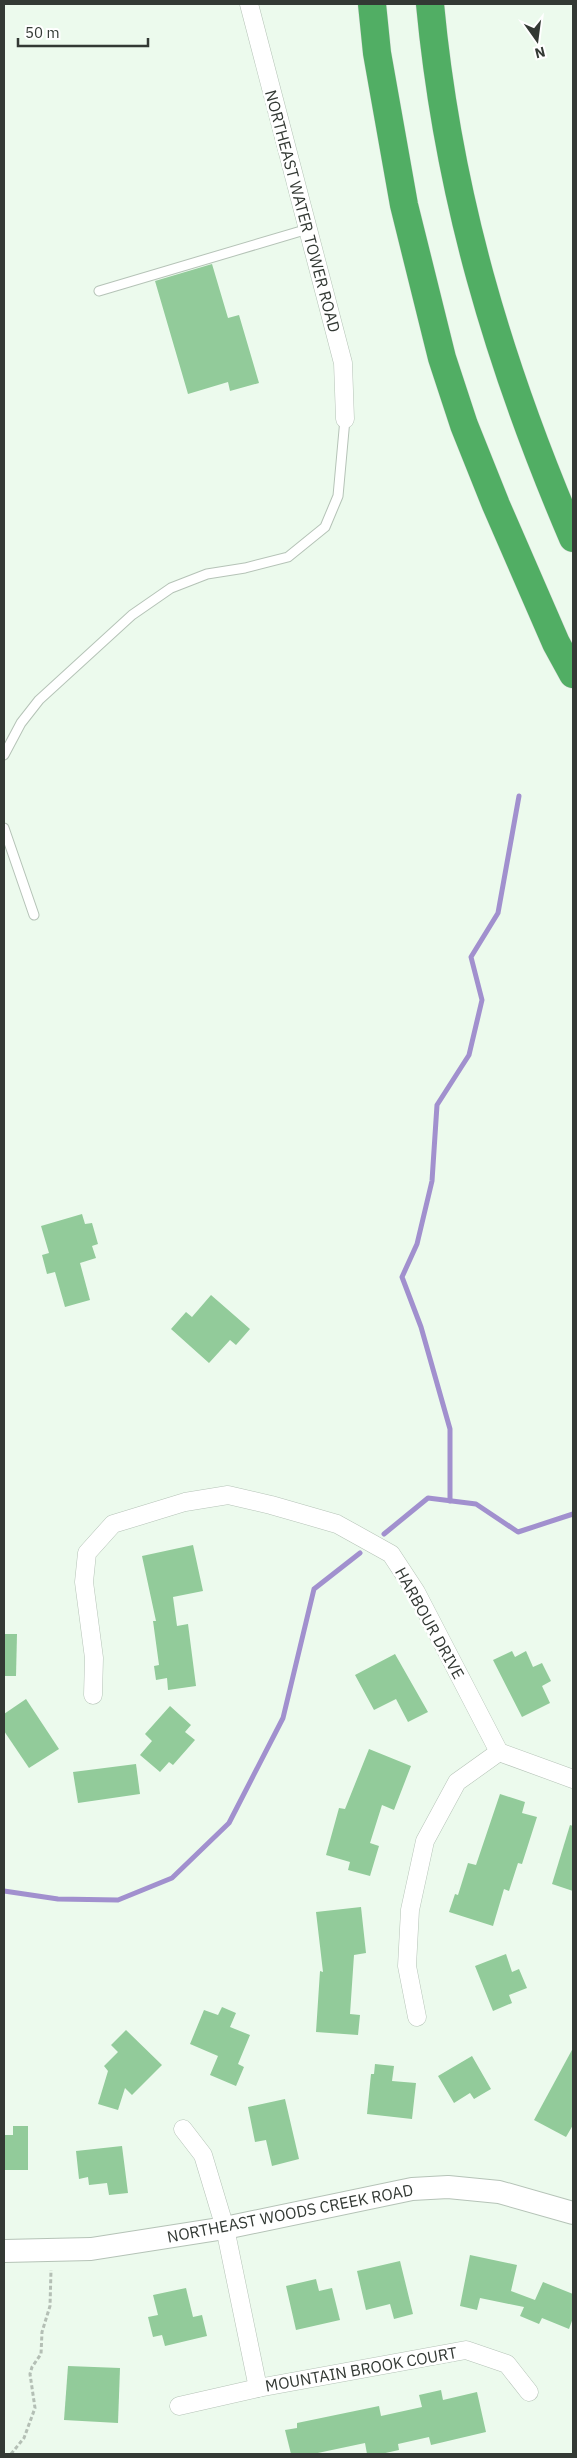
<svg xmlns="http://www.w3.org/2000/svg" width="577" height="2458" font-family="'IBM Plex Sans',sans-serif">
	<rect width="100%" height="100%" fill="#ecfaed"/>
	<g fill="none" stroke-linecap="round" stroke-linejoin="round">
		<!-- stream -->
		<g stroke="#a190ce" stroke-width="5">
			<path d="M 450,1501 L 450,1429 L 421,1327 L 402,1277 L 417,1244 L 432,1181 L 437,1105 L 469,1055 L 482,1000 L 471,957 L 498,913 L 519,796"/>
			<path d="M 384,1534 L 428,1498 L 476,1504 L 518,1532 L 573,1514"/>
			<path d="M 4,1891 L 58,1899 L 118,1900 L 172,1878 L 229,1823 L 283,1718 L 314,1589 L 360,1553"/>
		</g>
	</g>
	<!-- building -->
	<g fill="#92cb9a">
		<path d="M 212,264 L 228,318 L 239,315 L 259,383 L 230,391 L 228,382 L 188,394 L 155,281 Z"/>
		<path d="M 82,1214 L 85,1224 L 92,1223 L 98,1244 L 92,1246 L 96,1258 L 80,1263 L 90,1300 L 65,1307 L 55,1272 L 47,1274 L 42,1255 L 49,1253 L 41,1226 Z"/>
		<path d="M 211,1295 L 250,1329 L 236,1345 L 230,1340 L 209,1363 L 171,1329 L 186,1312 L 192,1317 Z"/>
		<path d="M 193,1545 L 203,1591 L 173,1597 L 177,1626 L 188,1624 L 196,1686 L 168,1690 L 167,1678 L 156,1680 L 154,1666 L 159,1665 L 153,1621 L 156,1621 L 142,1556 Z"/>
		<path d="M 4,1634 L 17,1634 L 16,1676 L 4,1676 Z"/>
		<path d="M 512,1651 L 515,1657 L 526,1651 L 533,1667 L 542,1663 L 551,1681 L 542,1686 L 550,1703 L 522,1717 L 493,1660 Z"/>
		<path d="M 395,1654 L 428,1712 L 408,1722 L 396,1699 L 374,1710 L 355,1675 Z"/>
		<path d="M 26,1699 L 59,1749 L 29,1768 L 4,1731 L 4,1714 Z"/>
		<path d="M 170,1706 L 191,1725 L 185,1732 L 195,1740 L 173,1765 L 169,1762 L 160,1772 L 140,1755 L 152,1741 L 145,1734 Z"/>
		<path d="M 369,1749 L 411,1766 L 394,1810 L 382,1805 L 370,1843 L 379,1846 L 370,1876 L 348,1870 L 350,1862 L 326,1855 L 339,1808 L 345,1809 Z"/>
		<path d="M 136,1764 L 140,1794 L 78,1803 L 73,1772 Z"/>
		<path d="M 500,1794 L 525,1802 L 522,1813 L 537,1817 L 522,1864 L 518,1863 L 509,1891 L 504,1889 L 493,1926 L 449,1912 L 455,1894 L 458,1895 L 468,1863 L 476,1865 Z"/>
		<path d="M 570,1825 L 573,1826 L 573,1891 L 552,1884 Z"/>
		<path d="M 361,1907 L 366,1953 L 354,1955 L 350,2014 L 360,2015 L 358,2035 L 316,2032 L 320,1971 L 323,1972 L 316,1912 Z"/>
		<path d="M 506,1954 L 512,1972 L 519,1969 L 527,1988 L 509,1995 L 512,2003 L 493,2011 L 475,1966 Z"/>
		<path d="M 222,2007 L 236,2013 L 230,2027 L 250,2035 L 238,2064 L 244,2067 L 236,2086 L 210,2075 L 218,2056 L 190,2044 L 204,2010 L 218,2015 Z"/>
		<path d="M 126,2030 L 162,2065 L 132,2095 L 125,2088 L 118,2110 L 98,2104 L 108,2071 L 104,2066 L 118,2052 L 111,2045 Z"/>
		<path d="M 573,2048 L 573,2125 L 566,2137 L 534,2120 Z"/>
		<path d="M 472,2056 L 491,2089 L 474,2099 L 470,2093 L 454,2103 L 438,2076 Z"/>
		<path d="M 375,2064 L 394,2066 L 392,2081 L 416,2083 L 412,2119 L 367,2114 L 371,2074 L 374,2074 Z"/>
		<path d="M 285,2099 L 299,2159 L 272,2166 L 266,2140 L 255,2142 L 248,2107 Z"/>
		<path d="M 13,2126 L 28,2126 L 28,2170 L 4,2170 L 4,2135 L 13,2135 Z"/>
		<path d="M 122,2146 L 128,2193 L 109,2195 L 107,2183 L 89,2185 L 88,2177 L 79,2179 L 76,2151 Z"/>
		<path d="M 470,2255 L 517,2265 L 511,2291 L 535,2300 L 543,2282 L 573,2294 L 573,2318 L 569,2329 L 542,2318 L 539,2324 L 520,2316 L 524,2307 L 480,2298 L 477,2310 L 460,2306 Z"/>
		<path d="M 400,2261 L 413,2314 L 394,2319 L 390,2304 L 366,2310 L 357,2271 Z"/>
		<path d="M 316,2279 L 319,2291 L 332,2288 L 340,2320 L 296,2330 L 286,2286 Z"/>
		<path d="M 186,2288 L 193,2317 L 202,2315 L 207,2336 L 165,2346 L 162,2335 L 153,2337 L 148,2317 L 158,2315 L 153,2295 Z"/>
		<path d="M 68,2366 L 120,2368 L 118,2423 L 64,2420 Z"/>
		<path d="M 441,2390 L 443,2400 L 477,2392 L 486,2432 L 431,2445 L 429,2437 L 398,2444 L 399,2450 L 381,2454 L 367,2454 L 365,2443 L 313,2454 L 291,2454 L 285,2430 L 297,2428 L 297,2423 L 379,2406 L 381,2416 L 422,2407 L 419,2395 Z"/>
	</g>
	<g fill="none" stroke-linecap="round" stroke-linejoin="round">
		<defs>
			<g id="service">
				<path d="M 99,291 L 308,229"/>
				<path d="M 4,755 L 21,723 L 39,700 L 132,615 L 171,588 L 207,574 L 245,568 L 288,557 L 325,527 L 338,496 L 345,419"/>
				<path d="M 4,828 L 34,915"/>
			</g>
			<g id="minor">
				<path d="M 249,4 L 343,363 L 345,419"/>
				<path d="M 93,1695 L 94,1658 L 84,1582 L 87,1553 L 113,1524 L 185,1502 L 228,1495 L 271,1505 L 337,1524 L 391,1554 L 416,1592 L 499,1752 L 573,1779"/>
				<path d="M 417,2017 L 407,1966 L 410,1910 L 425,1841 L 457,1782 L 499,1752"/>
				<path d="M 183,2129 L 203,2155 L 225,2228 L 258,2388"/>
				<path d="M 179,2406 L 258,2388 L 466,2350 L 507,2364 L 529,2392"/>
			</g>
			<path id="tertiary" d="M 4,2251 L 91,2249 L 225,2228 L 412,2189 L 448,2187 L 499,2192 L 573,2213"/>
			<g id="motorway">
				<path d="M 372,4 L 377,53 L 404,205 L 442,358 L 464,425 L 496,505 L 556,643 L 573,674"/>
				<path d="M 430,4 C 448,194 498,363 573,538"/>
			</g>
		</defs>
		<!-- service casing -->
		<use href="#service" stroke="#b5c3b7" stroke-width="11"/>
		<!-- minor casing -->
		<use href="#minor" stroke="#b5c3b7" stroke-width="19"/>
		<!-- tertiary casing -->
		<use href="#tertiary" stroke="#b5c3b7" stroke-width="24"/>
		<!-- motorway casing -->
		<use href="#motorway" stroke="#dadbda" stroke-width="29"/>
		<!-- path -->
		<path stroke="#b4bfb5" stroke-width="3" stroke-dasharray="4 2.5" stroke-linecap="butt" d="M 11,2454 L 24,2438 L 35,2408 L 30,2374 L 32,2367 L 41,2354 L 42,2332 L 50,2306 L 51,2270"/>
		<!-- service -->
		<use href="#service" stroke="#fff" stroke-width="9"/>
		<!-- minor -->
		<use href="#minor" stroke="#fff" stroke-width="18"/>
		<!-- tertiary -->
		<use href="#tertiary" stroke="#fff" stroke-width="22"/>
		<!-- motorway -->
		<use href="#motorway" stroke="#51ae64" stroke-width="28"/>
	</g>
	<g text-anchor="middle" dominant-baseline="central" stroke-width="5" stroke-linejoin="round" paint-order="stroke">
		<!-- street labels -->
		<g font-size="16" fill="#333934" stroke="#fff">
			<text transform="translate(303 211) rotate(75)">NORTHEAST WATER TOWER ROAD</text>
			<text transform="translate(430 1623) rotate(61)">HARBOUR DRIVE</text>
			<text transform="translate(290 2213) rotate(-11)">NORTHEAST WOODS CREEK ROAD</text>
			<text transform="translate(361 2369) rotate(-10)">MOUNTAIN BROOK COURT</text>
		</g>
	</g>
	<!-- border -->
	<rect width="577" height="2458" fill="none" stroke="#333934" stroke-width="10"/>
	<!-- north arrow -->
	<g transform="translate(537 40) rotate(166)" stroke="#ffffff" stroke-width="4" paint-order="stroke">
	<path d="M0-4L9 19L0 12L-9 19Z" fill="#333934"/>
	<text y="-8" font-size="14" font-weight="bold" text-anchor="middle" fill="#333934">N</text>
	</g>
	<!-- scale -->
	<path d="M18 38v8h130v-8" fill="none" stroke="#333934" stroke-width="2.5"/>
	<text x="25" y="38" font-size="15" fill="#333934" stroke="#ffffff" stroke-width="4" paint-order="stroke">50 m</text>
</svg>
